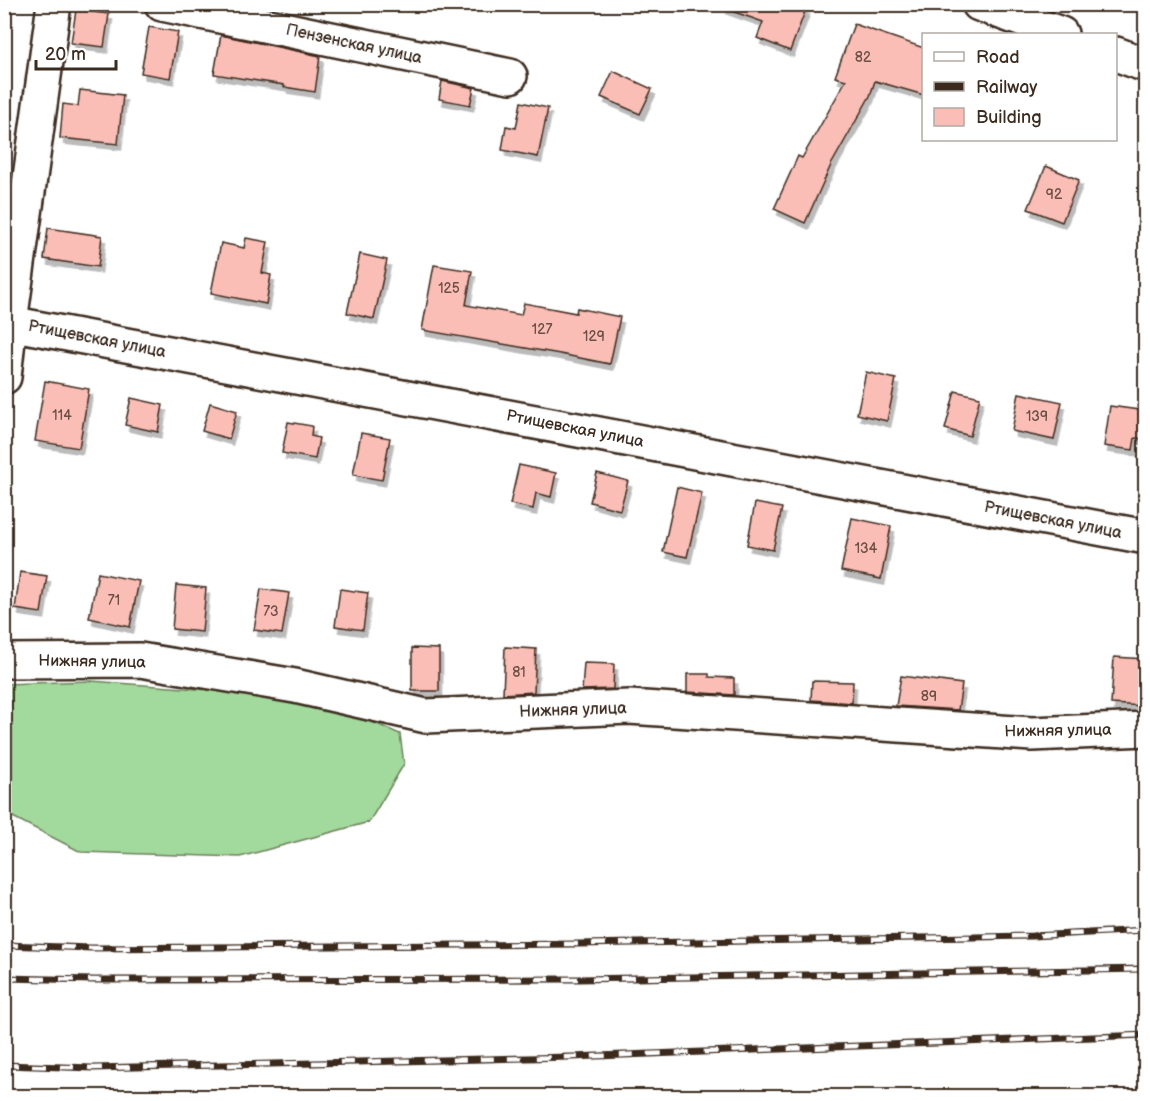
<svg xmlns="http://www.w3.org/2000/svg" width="1150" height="1101" font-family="'Balsamiq Sans',sans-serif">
	<defs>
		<filter id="shadow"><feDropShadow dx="3.5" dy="6" stdDeviation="0" flood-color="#0004"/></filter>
	</defs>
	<rect width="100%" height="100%" fill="#fff"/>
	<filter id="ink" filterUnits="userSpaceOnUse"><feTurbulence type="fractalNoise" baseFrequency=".0167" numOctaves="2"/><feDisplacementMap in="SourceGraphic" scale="12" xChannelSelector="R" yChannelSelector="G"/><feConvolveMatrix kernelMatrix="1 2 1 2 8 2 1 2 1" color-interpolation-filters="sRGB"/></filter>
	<g filter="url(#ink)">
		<!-- grass -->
		<path fill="#a2d99c" stroke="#6e825d" stroke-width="1.5" d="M 91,681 L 237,692 L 363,718 L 400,734 L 404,764 L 369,822 L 240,857 L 81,852 L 5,813 L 4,684 Z"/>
		<!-- building -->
		<g fill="#fabeb6" stroke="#3b2a1e" stroke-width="1.5" filter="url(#shadow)">
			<path d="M 724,4 L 795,4 L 806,9 L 790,51 L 757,38 L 763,22 L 723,8 Z"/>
			<path d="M 76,10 L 109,14 L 104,47 L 71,43 Z"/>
			<path d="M 854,24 L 924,48 L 924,95 L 875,81 L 870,96 L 831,165 L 805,223 L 774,209 L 798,156 L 802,158 L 846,80 L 835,77 Z"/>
			<path d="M 149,27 L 178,32 L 170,78 L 141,73 Z"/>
			<path d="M 221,35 L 320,56 L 315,92 L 284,87 L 284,85 L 214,74 Z"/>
			<path d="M 613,71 L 652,89 L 640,114 L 601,97 Z"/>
			<path d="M 442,81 L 474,88 L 470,105 L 439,99 Z"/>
			<path d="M 80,90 L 123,95 L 118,144 L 60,138 L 63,104 L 78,106 Z"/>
			<path d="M 521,102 L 548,108 L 538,157 L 502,150 L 506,126 L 516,128 Z"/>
			<path d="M 1046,166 L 1079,180 L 1062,222 L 1028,209 Z"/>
			<path d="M 48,228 L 102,236 L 98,267 L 44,259 Z"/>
			<path d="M 246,238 L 268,242 L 262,273 L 271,275 L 266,304 L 211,293 L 221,243 L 244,248 Z"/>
			<path d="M 360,254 L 387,260 L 374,319 L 347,313 Z"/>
			<path d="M 434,265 L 472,271 L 466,305 L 521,315 L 524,303 L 576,313 L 577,308 L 620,317 L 610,364 L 560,354 L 422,330 Z"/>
			<path d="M 866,372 L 896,379 L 887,421 L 857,414 Z"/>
			<path d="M 45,381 L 89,389 L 79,448 L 35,441 Z"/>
			<path d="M 955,391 L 980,397 L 970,436 L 945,429 Z"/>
			<path d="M 1019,393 L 1062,402 L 1054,440 L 1012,431 Z"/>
			<path d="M 131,398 L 163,405 L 158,432 L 125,425 Z"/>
			<path d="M 210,403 L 237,411 L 229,439 L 202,431 Z"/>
			<path d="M 1110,406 L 1146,411 L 1144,439 L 1135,438 L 1133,450 L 1104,446 Z"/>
			<path d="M 288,422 L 312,426 L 311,436 L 319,438 L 315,459 L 282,453 Z"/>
			<path d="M 361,433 L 390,438 L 382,480 L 353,475 Z"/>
			<path d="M 519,465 L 556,473 L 551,497 L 536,493 L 533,509 L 510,504 Z"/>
			<path d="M 597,473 L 628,481 L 620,510 L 590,502 Z"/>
			<path d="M 677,487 L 702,493 L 687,557 L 663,552 Z"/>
			<path d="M 755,503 L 782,508 L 773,550 L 747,545 Z"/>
			<path d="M 852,518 L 891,526 L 881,579 L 841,571 Z"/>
			<path d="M 20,572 L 47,576 L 41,613 L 15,609 Z"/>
			<path d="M 98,573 L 139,581 L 130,627 L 89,618 Z"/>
			<path d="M 176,585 L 206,588 L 202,632 L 172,629 Z"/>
			<path d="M 261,589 L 289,593 L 282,634 L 254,630 Z"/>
			<path d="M 340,589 L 368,593 L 363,630 L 335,626 Z"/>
			<path d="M 505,647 L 536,649 L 534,692 L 503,694 Z"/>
			<path d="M 412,648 L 439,649 L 439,691 L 412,691 Z"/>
			<path d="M 1114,657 L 1146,659 L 1146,679 L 1144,679 L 1143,706 L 1111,704 Z"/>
			<path d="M 584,663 L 614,664 L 613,689 L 582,690 Z"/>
			<path d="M 687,674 L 709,674 L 709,677 L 734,678 L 734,695 L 687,692 Z"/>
			<path d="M 901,676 L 962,684 L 958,710 L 896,706 Z"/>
			<path d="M 812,681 L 853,682 L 852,703 L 811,700 Z"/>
		</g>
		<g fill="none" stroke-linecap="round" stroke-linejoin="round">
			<defs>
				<g id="minor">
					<path d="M 162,4 L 510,76"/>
					<path d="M 979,4 L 1061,34"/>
					<path d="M 1116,54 L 1146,65"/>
					<path d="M 4,322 L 1146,537"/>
					<path d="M 4,377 L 10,322 L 54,4"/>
					<path d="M 4,661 L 140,660 L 295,686 L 426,716 L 629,707 L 1032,734 L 1146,729"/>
				</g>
			</defs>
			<!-- minor casing -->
			<use href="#minor" stroke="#3b2a1e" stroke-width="38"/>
			<!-- minor -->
			<use href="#minor" stroke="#fff" stroke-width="33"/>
			<defs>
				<g id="rail">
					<path d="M 4,945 L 92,948 L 578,944 L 1032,936 L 1146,930"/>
					<path d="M 4,978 L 93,980 L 578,979 L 1146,969"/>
					<path d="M 4,1065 L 93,1068 L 571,1057 L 1146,1035"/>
				</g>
			</defs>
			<!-- rail casing -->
			<use href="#rail" stroke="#3b2a1e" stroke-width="7"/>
			<!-- rail -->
			<use href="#rail" stroke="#fff" stroke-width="4.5" stroke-dasharray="14" stroke-linecap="butt"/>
		</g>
	</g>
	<g text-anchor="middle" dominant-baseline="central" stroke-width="4.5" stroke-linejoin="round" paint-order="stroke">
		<!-- number labels -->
		<g font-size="14" fill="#6b4f44">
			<text x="863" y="57">82</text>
			<text x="1054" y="194">92</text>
			<text x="449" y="288">125</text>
			<text x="542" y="329">127</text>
			<text x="594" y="336">129</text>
			<text x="62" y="415">114</text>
			<text x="1037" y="416">139</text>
			<text x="866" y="548">134</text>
			<text x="114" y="600">71</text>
			<text x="271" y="611">73</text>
			<text x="519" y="672">81</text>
			<text x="929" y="696">89</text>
		</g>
		<!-- street labels -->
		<g font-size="16" fill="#3b2a1e" stroke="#fff">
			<text transform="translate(354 44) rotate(12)">Пензенская улица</text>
			<text transform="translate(97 339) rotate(11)">Ртищевская улица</text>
			<text transform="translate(575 429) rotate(11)">Ртищевская улица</text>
			<text transform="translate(1053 520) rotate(11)">Ртищевская улица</text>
			<text transform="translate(92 662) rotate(1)">Нижняя улица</text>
			<text transform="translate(573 710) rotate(-2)">Нижняя улица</text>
			<text transform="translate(1058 731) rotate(-1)">Нижняя улица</text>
		</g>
	</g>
	<!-- margin -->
	<rect width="1150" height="1101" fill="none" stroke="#fff" stroke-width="24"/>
	<rect x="12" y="12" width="1126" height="1077" fill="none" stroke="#3b2a1e" stroke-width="2" filter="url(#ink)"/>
	<!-- legend -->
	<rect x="922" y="33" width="195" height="108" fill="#ffffff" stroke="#b1aaa5" stroke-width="1.5"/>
	<rect x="934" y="52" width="30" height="9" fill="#ffffff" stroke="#b1aaa5" stroke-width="1.5"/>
	<text x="976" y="63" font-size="18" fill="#3b2a1e">Road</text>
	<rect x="934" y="82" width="30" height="9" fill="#3b2a1e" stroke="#b1aaa5" stroke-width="1.5"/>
	<text x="976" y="93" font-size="18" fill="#3b2a1e">Railway</text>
	<rect x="934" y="108" width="30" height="18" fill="#fabeb6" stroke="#b1aaa5" stroke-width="1.5"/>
	<text x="976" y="123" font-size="18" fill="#3b2a1e">Building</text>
	<!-- scale -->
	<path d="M36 60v9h80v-9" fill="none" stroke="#3b2a1e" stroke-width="3"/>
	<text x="45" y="60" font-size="18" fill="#3b2a1e" stroke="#ffffff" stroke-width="4.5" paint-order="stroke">20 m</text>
</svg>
